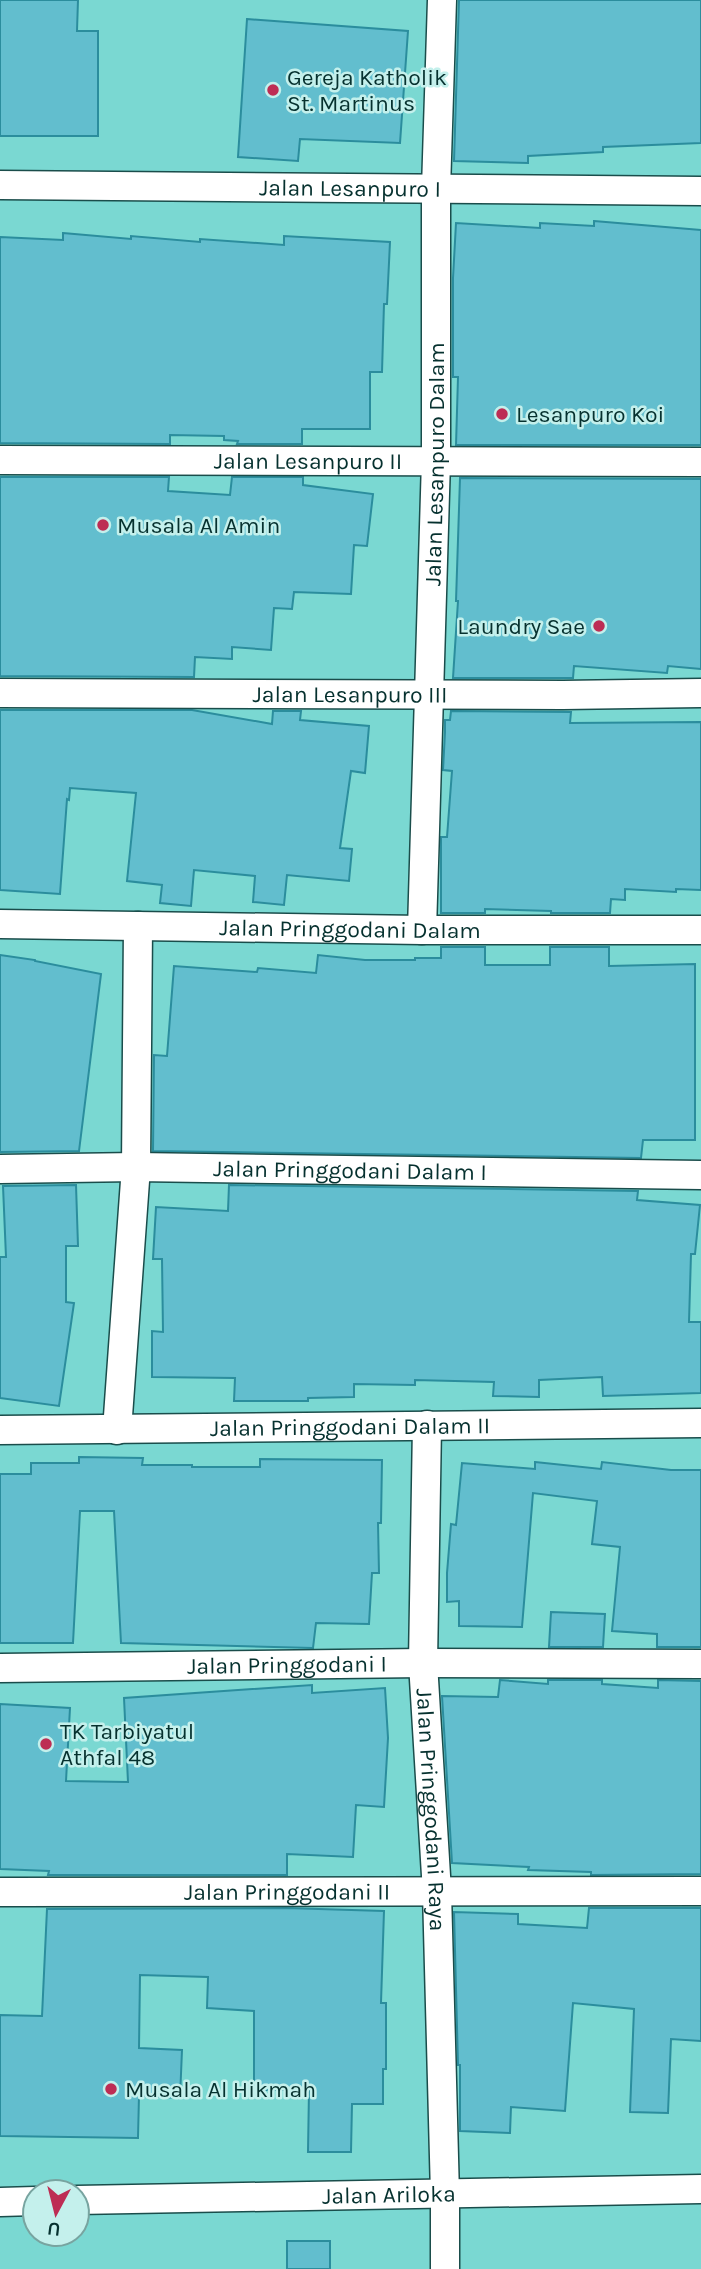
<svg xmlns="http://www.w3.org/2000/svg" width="701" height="2269" font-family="Karla,sans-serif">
	<rect width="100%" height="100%" fill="#7ad8d2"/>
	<!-- building -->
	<g fill="#62bece" stroke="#2b8d9d" stroke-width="2">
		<path d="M 0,0 L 78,0 L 77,31 L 98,31 L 98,136 L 0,136 Z"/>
		<path d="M 459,0 L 701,0 L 701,143 L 603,147 L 603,152 L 528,156 L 528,163 L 454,161 Z"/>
		<path d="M 247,19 L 408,31 L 400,143 L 300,139 L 298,161 L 238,157 Z"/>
		<path d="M 594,221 L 701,230 L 701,445 L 456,445 L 458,377 L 453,377 L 453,278 L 456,223 L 540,228 L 540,223 L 594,226 Z"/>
		<path d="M 63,233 L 131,239 L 131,236 L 200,242 L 200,239 L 284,245 L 284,236 L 390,242 L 387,304 L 384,304 L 382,372 L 370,372 L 370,429 L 302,429 L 302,444 L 237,444 L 238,441 L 224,440 L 224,436 L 170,435 L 170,444 L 0,443 L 0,237 L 63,240 Z"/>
		<path d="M 0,477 L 169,477 L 168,491 L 230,495 L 232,477 L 303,477 L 303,485 L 373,494 L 367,546 L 354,545 L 351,594 L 294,592 L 292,609 L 274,608 L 271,650 L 232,647 L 232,659 L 195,657 L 194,677 L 0,676 Z"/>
		<path d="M 460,478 L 701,479 L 701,669 L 668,666 L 667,673 L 574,666 L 573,678 L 453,678 L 458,601 L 456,601 Z"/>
		<path d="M 0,710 L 192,710 L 272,724 L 273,711 L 301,711 L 300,720 L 369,726 L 365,773 L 351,771 L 340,848 L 352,849 L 349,881 L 287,875 L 284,905 L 253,902 L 255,876 L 194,870 L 191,906 L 160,903 L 162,885 L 127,881 L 136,793 L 70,788 L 69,800 L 67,799 L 60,894 L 0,890 Z"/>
		<path d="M 451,711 L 571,712 L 570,723 L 701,722 L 701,890 L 676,889 L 676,892 L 625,889 L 625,900 L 611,899 L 610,913 L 551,913 L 551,911 L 485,909 L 485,913 L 441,913 L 441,837 L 447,837 L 452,771 L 443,770 L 445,732 L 445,720 L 450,720 Z"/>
		<path d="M 441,947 L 485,947 L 485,965 L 550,965 L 550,947 L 609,947 L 609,966 L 695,964 L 695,1140 L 643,1140 L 641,1158 L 153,1151 L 154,1055 L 167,1056 L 174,966 L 257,972 L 258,968 L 316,973 L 318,955 L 365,960 L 415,960 L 415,958 L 441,958 Z"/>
		<path d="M 0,955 L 35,960 L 35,961 L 101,974 L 79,1151 L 0,1152 Z"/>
		<path d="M 76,1185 L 78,1246 L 66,1246 L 66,1302 L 74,1303 L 59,1406 L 0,1398 L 0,1257 L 6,1257 L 3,1186 Z"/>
		<path d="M 229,1185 L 638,1191 L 637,1200 L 700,1205 L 695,1254 L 691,1254 L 689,1322 L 701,1322 L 701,1393 L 603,1396 L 602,1377 L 539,1380 L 539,1397 L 493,1396 L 494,1382 L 415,1380 L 415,1385 L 354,1384 L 354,1397 L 308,1398 L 308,1401 L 234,1401 L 235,1378 L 152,1377 L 152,1331 L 163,1332 L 162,1259 L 153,1259 L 156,1207 L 228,1211 Z"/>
		<path d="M 79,1457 L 143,1458 L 142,1465 L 192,1465 L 192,1467 L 260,1467 L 260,1459 L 382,1460 L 381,1523 L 378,1523 L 379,1573 L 372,1573 L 369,1624 L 316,1623 L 313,1648 L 121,1643 L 114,1511 L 80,1511 L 73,1643 L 0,1643 L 0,1474 L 31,1474 L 31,1463 L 79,1463 Z"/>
		<path d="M 535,1462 L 601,1469 L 602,1462 L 671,1470 L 701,1470 L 701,1647 L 657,1647 L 657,1634 L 612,1631 L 620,1547 L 592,1544 L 597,1501 L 533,1493 L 522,1627 L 459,1626 L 459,1601 L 447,1602 L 447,1573 L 451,1524 L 456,1525 L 462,1463 L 535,1469 Z"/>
		<path d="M 551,1612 L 605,1614 L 603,1647 L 549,1647 Z"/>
		<path d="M 500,1680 L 548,1684 L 548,1680 L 602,1680 L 602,1684 L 658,1688 L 658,1680 L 701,1681 L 701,1874 L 591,1875 L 591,1872 L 528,1870 L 529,1867 L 452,1863 L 442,1696 L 498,1697 Z"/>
		<path d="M 312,1685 L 312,1693 L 385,1688 L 388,1738 L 384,1807 L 356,1805 L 353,1857 L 287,1854 L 287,1875 L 48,1875 L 49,1871 L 0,1869 L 0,1704 L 70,1708 L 66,1781 L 128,1782 L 124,1698 Z"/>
		<path d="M 286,1908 L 384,1911 L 381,2003 L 386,2003 L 386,2069 L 383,2069 L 383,2104 L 352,2104 L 351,2152 L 308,2152 L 309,2090 L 254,2090 L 254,2011 L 207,2008 L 208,1977 L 140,1975 L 139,2048 L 182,2050 L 180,2098 L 139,2096 L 138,2138 L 0,2136 L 0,2015 L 42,2016 L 47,1909 Z"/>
		<path d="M 589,1908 L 701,1908 L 701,2041 L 671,2039 L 668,2113 L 630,2112 L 634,2009 L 573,2003 L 565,2111 L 511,2107 L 510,2133 L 460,2131 L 460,2065 L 458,2065 L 454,1912 L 518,1914 L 518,1924 L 587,1928 Z"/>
		<rect x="287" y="2241" width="43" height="28"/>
	</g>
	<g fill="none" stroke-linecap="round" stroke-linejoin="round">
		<defs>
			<g id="street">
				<path id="s1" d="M 0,185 L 701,191"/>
				<path id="s2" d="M 0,460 L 701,462"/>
				<path id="s3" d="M 0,693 L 563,695 L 701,693"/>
				<path id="s4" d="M 0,924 L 422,930 L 701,930"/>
				<path id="s5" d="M 422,930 L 436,460 L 436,189 L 442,0"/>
				<path id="s6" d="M 0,1169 L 136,1167 L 701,1175"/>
				<path id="s7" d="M 427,1425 L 423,1663 L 437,1892 L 445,2195 L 445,2269"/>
				<path id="s8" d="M 0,1430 L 701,1423"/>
				<path d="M 117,1430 L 136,1167 L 138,926"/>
				<path id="s9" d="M 0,1668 L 423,1663 L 701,1664"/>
				<path id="s10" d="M 0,1892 L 701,1891"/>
				<path id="s11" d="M 77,2200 L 701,2189"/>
				<path d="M 0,2202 L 35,2201"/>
			</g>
		</defs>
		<!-- street casing -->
		<use href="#street" stroke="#1a4d4b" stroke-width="31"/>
		<!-- street -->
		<use href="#street" stroke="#fff" stroke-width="28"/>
	</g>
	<!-- markers -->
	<g fill="#bd2d54" stroke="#c4f0ec" stroke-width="2.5">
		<circle cx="273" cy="90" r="7"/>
		<circle cx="502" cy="414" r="7"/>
		<circle cx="103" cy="525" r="7"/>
		<circle cx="599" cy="626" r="7"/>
		<circle cx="46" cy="1744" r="7"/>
		<circle cx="111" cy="2089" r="7"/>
	</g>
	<g text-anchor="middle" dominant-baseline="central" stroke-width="5" stroke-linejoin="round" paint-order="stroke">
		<!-- poi labels -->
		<g font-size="23" fill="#06312f" stroke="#c4f0ec" text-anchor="start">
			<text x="287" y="77">Gereja Katholik<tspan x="287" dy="26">St. Martinus</tspan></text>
			<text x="516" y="414">Lesanpuro Koi</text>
			<text x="117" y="525">Musala Al Amin</text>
			<text x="585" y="626" text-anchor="end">Laundry Sae</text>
			<text x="60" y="1731">TK Tarbiyatul<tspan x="60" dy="26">Athfal 48</tspan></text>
			<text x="125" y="2089">Musala Al Hikmah</text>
		</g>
		<!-- street labels -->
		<g font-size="23" fill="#06312f" stroke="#c4f0ec">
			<text stroke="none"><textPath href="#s1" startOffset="350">Jalan Lesanpuro I</textPath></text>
			<text stroke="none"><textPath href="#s2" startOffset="308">Jalan Lesanpuro II</textPath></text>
			<text stroke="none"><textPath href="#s5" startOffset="466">Jalan Lesanpuro Dalam</textPath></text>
			<text stroke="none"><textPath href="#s3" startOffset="350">Jalan Lesanpuro III</textPath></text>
			<text stroke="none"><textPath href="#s4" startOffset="350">Jalan Pringgodani Dalam</textPath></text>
			<text stroke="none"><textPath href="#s6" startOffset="350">Jalan Pringgodani Dalam I</textPath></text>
			<text stroke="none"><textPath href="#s8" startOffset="350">Jalan Pringgodani Dalam II</textPath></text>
			<text stroke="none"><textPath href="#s9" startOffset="287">Jalan Pringgodani I</textPath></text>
			<text stroke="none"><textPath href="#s7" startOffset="385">Jalan Pringgodani Raya</textPath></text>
			<text stroke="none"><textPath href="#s10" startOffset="287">Jalan Pringgodani II</textPath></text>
			<text stroke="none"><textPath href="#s11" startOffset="312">Jalan Ariloka</textPath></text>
		</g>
	</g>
	<!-- north arrow -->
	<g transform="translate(56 2213) rotate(187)"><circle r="33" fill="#c4f0ec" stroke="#78a4a0" stroke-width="2"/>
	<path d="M0-5L12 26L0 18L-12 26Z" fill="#bd2d54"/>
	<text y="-10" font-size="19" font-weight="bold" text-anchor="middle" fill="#06312f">U</text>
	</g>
</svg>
